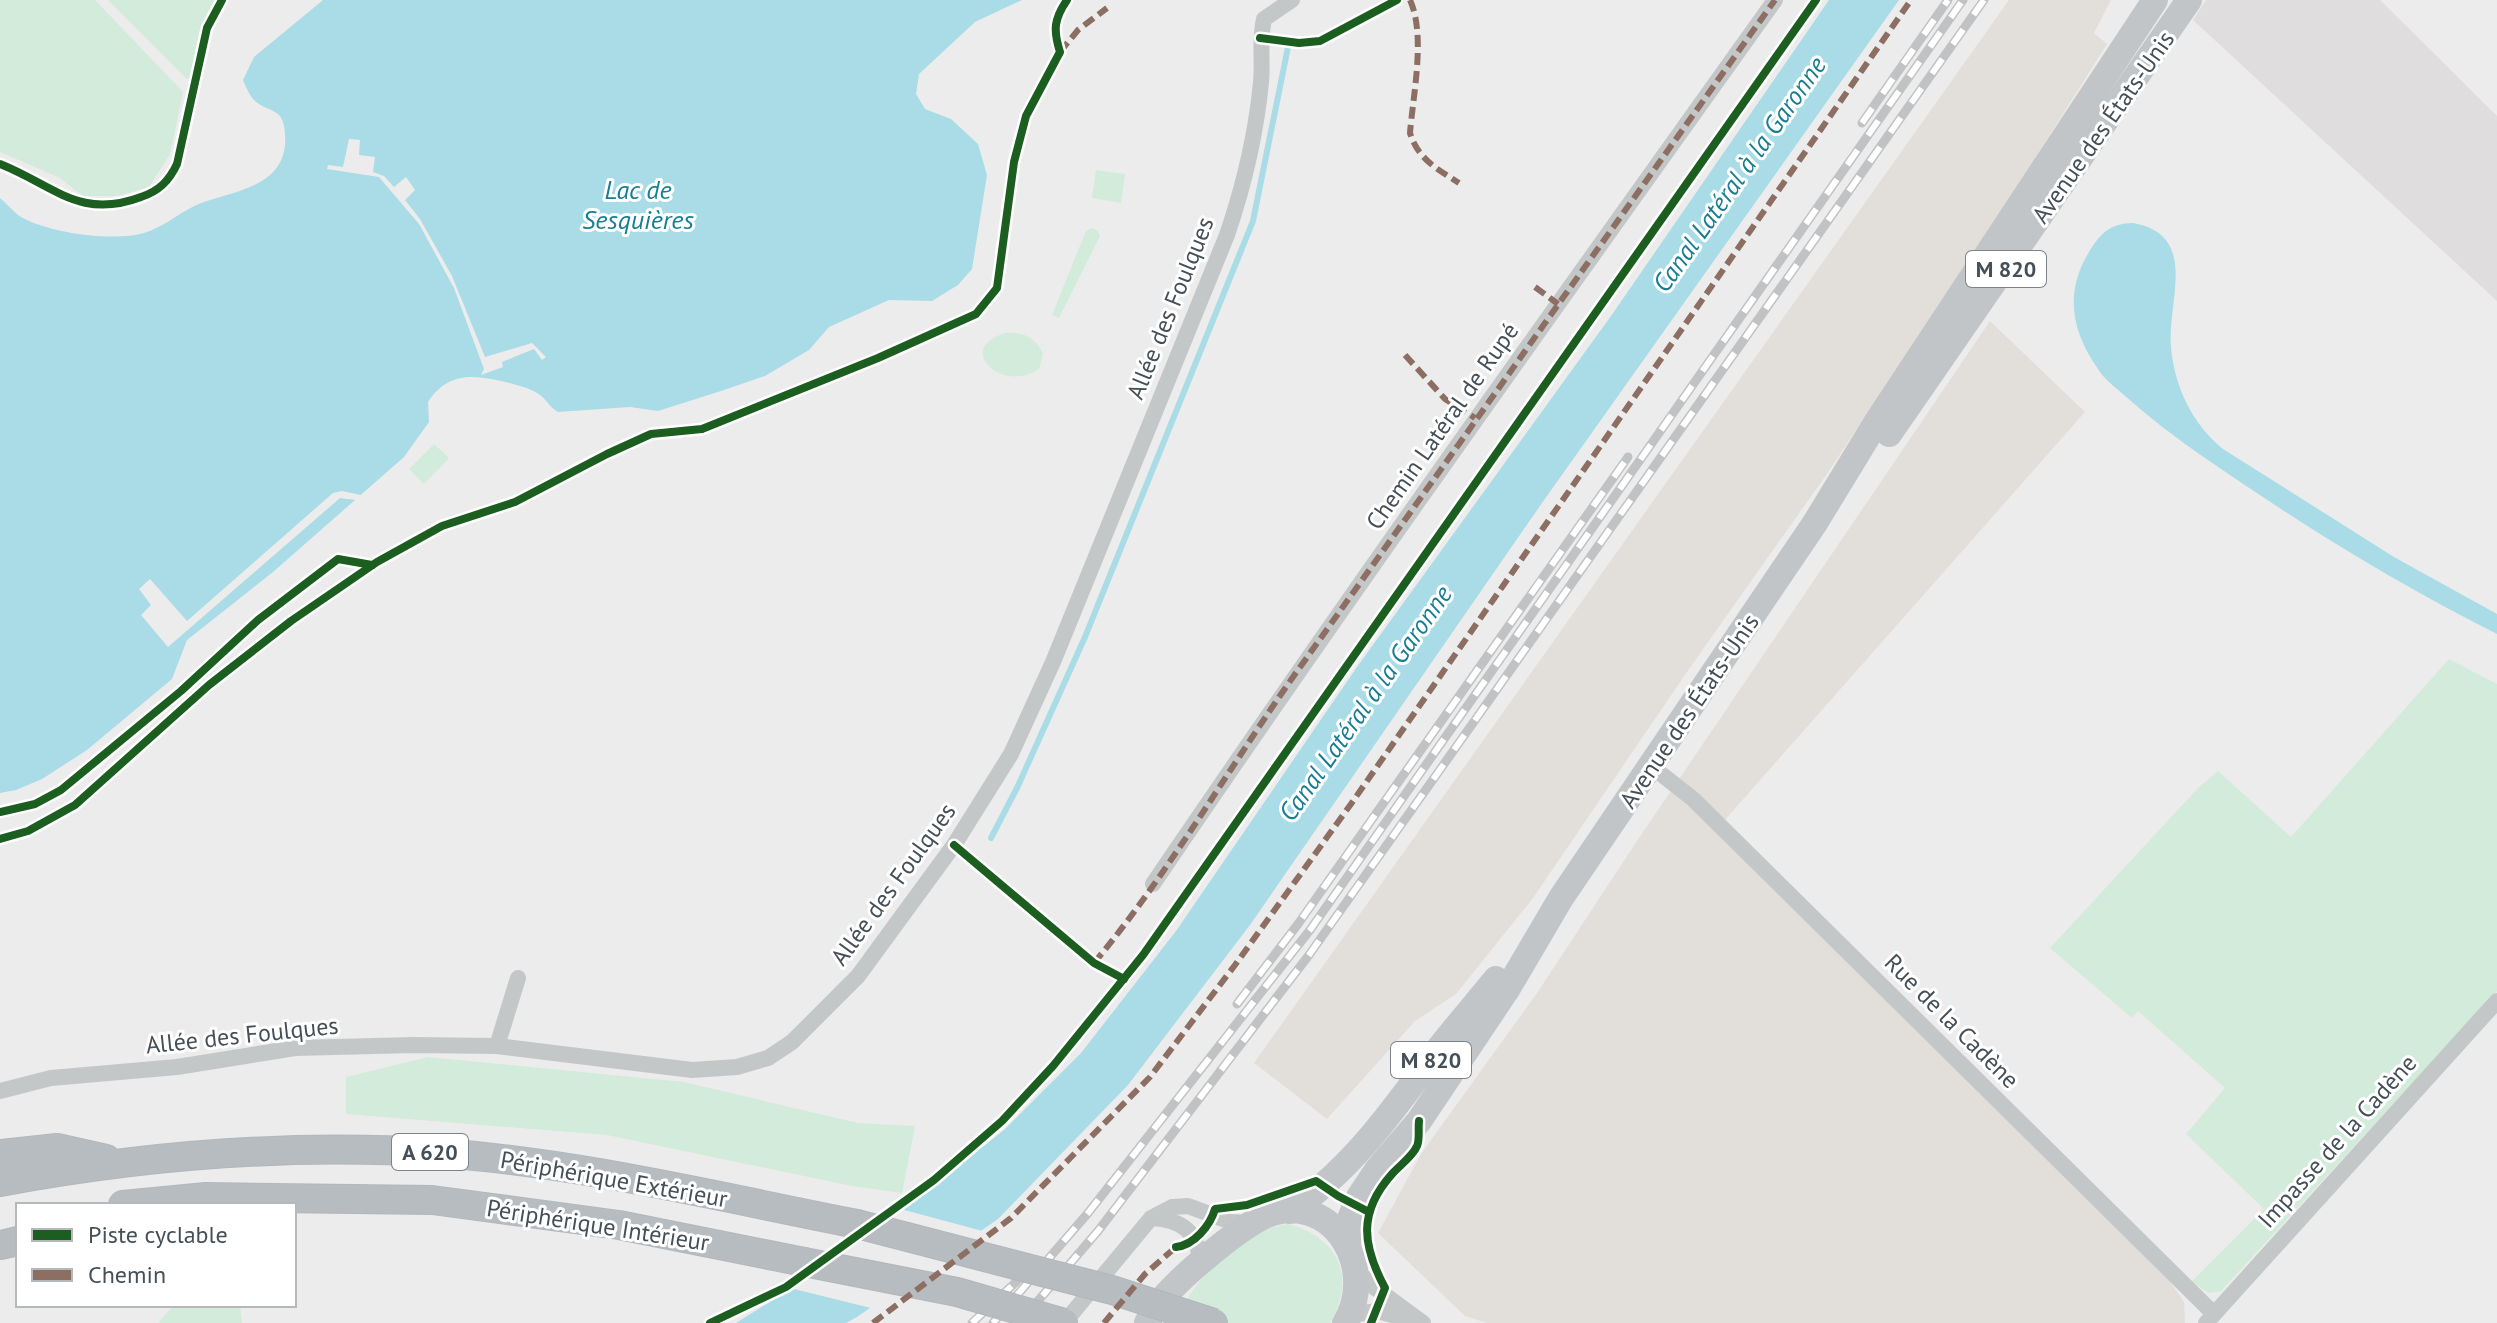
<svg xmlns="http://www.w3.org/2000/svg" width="2497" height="1323" font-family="'PT Sans',sans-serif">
	<rect width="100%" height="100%" fill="#edecec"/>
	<!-- commercial -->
	<g fill="#e2dfda">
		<path d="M 2009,0 L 2111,0 L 2094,33 L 2107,44 L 2010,198 L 1829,471 L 1689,669 L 1533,898 L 1456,994 L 1415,1021 L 1327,1119 L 1254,1063 Z"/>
		<path d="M 1990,321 L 2085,412 L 1716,830 L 2164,1273 L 2184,1302 L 2185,1323 L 1487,1323 L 1465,1316 L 1378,1233 L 1421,1154 L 1537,993 L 1639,838 Z"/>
	</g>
	<!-- education -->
	<path fill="#dfddde" d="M 2206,0 L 2380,0 L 2497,116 L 2497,301 L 2193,20 Z"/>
	<!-- green -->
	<g fill="#d2ebda">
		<path d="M 0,0 L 95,0 L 183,92 L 170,154 L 149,187 L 118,196 L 82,196 L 60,178 L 0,152 Z"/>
		<path d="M 108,0 L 218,0 L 200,33 L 191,79 L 187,79 Z"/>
		<path d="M 1096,170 L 1125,174 L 1121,203 L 1092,198 Z"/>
		<path d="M 1092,228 L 1098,231 L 1100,236 L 1059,318 L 1052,315 L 1086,231 Z"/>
		<path d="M 1005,333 C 1023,332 1035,336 1043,354 L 1039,369 C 1003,394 953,349 1005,333 Z"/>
		<path d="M 434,444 L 449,458 L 424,484 L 409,469 Z"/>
		<path d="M 2449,659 L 2497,684 L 2497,991 L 2221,1291 L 2208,1293 L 2192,1281 L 2264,1209 L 2186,1134 L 2225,1088 L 2138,1011 L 2132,1018 L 2050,948 L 2198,788 L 2218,771 L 2291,837 Z"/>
		<path d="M 428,1057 L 684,1082 L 858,1123 L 915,1126 L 902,1193 L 852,1186 L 607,1135 L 346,1114 L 346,1077 Z"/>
		<path d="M 1288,1224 C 1338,1237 1357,1277 1330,1323 L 1174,1323 C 1194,1278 1238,1232 1288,1224 Z"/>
		<path d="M 174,1305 L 240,1305 L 242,1323 L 158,1323 Z"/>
	</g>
	<!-- water -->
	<g fill="#a9dce6">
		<path d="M 323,0 L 1022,0 L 975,22 L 919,74 L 916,94 L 925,109 L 951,119 L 978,144 L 987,175 L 972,269 L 958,285 L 932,301 L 889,300 L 829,327 L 809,350 L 765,376 L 721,391 L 658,411 L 630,407 L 558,412 C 549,407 548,401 540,395 C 531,388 517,385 505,382 C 474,374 447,372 428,402 L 429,422 L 404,457 L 273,572 L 187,640 L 172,679 L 87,750 L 42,779 L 16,790 L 0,793 L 0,198 C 6,203 12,210 18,215 C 45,233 113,242 144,233 C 165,227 183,209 204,202 C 239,190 289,185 285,134 C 284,107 269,113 255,101 C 249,95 246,87 243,80 L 254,57 Z"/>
		<path d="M 1829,0 L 1899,0 L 1542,503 L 1250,925 L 1128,1085 L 998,1219 L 857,1317 L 846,1323 L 736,1323 L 781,1295 L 921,1196 L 1004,1130 L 1081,1053 L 1176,931 L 1357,667 L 1611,316 Z"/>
		<path d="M 2133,223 C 2200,235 2167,301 2171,347 C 2174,386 2193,425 2223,449 L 2394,557 L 2497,614 L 2497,634 C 2395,583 2299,523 2205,458 C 2176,438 2150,418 2124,395 C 2115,387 2104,379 2098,369 C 2074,335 2065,299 2084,261 C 2096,239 2106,223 2133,223 Z"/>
	</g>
	<!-- pier -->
	<g fill="#edecec">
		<path d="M 349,139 L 360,140 L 359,155 L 375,157 L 373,172 L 384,176 L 394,187 L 406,177 L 415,190 L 405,200 L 420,219 L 452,276 L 485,357 L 532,343 L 546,357 L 542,360 L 534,349 L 502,362 L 503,367 L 481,375 L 484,369 L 454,288 L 419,224 L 379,177 L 327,169 L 328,165 L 343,167 Z"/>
		<path d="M 342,491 L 361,495 L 356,500 L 340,498 L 168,647 L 141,615 L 151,605 L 139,589 L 150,579 L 187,621 L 333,493 Z"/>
		<path d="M 897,1208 L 986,1232 L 875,1309 L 786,1287 Z"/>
	</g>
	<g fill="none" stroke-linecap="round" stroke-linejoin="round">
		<!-- stream -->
		<path stroke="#a9dce6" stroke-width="6" d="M 991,838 L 1017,788 L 1085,637 L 1253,221 L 1288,47"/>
		<defs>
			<g id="motorway">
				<path d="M 0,1154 L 57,1148 L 106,1159"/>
				<path d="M 0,1182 C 146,1155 291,1143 440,1153 C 580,1163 719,1197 857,1224"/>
				<path d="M 123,1205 L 206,1197 L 432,1200 L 619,1225 L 804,1262"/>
				<path d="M 0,1245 L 18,1241"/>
			</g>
		</defs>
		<!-- motorway casing -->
		<use href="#motorway" stroke="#b2b7bb" stroke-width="30"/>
		<!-- minor -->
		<g stroke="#c4c7c8" stroke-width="16">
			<path d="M 1651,766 L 1693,799 L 2214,1314"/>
			<path d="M 1153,884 C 1355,586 1566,293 1775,0"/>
			<path d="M 497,1046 L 518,978"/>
			<path d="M 0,1091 L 51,1078 L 177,1067 L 295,1048 L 414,1045 L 497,1046 L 692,1070 L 737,1067 L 768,1058 L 792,1042 L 858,976 L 954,845 L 1011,754 L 1053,662 L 1227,235 C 1244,185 1256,135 1261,82 C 1263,60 1259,41 1264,19 L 1292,0"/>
			<path d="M 1152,1218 C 1183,1220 1197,1232 1201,1262"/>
			<path d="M 1355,1269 L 1374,1287 L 1423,1323"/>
			<path d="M 1351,1315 L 1377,1311 L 1411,1320"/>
			<path d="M 1064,1323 L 1151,1218 L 1172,1207 L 1188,1206 L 1231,1222 L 1251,1223"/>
			<path d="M 2206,1323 L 2497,1001"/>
		</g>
		<!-- primary -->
		<g stroke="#c2c5c8" stroke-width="26">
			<path d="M 1889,434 L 2189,0"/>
			<path d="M 1290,1211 C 1350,1171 1391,1113 1433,1056 C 1453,1030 1475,1005 1496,979"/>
			<path d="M 1348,1247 L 1349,1221 L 1359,1197 L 1377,1170 L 1419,1121 L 1508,988 L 1561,898 L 1815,523 L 1876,423 L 2155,0"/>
			<path d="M 1147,1323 C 1151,1316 1155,1308 1160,1302 C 1179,1278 1247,1219 1276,1212 C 1339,1198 1376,1273 1345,1323"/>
		</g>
		<!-- motorway -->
		<use href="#motorway" stroke="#b7bcc0" stroke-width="28"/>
		<defs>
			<g id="rail">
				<path d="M 1862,123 L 1948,0"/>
				<path d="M 1237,1004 L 1298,924 L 1628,457"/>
				<path d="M 972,1323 L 1017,1281"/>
				<path d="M 993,1323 L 1088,1213 L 1310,930 L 1963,0"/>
				<path d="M 1019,1323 L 1098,1231 L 1309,955 L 1984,0"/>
			</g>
		</defs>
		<!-- rail casing -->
		<use href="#rail" stroke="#c0c2c3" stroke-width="9"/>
		<!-- rail -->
		<use href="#rail" stroke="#fff" stroke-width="6" stroke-dasharray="18" stroke-linecap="butt"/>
		<defs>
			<g id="motorway-bridge">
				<path d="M 857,1224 L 1112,1290 L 1214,1323"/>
				<path d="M 804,1262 L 957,1292 L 1064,1323"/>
			</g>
		</defs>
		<!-- motorway-bridge casing -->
		<use href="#motorway-bridge" stroke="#b2b7bb" stroke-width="30" stroke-linecap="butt"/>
		<!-- motorway-bridge -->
		<use href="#motorway-bridge" stroke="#b7bcc0" stroke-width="28"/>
		<!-- quiet -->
		<g stroke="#8d6e63" stroke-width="6" stroke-dasharray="12 6" stroke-linecap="butt">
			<path d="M 1410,0 C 1426,35 1413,95 1410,133 C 1418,159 1437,169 1459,183"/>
			<path d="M 1060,52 L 1078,30 L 1107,8"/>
			<path d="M 1535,287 L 1558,304"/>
			<path d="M 1405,355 L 1445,399 L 1475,418"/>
			<path d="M 1094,963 C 1170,872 1229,767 1298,670 C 1457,447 1616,223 1775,0"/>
			<path d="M 873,1323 L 1011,1218 L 1150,1077 L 1235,965 L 1351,804 L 1911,0"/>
			<path d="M 1104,1323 L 1145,1274 L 1176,1247"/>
		</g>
		<defs>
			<g id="cycleway">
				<path d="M 1260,38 L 1299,43 L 1320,41 L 1397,0"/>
				<path d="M 0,164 C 55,186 80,220 141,197 C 159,191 169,181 177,164 L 207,28 L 222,0"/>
				<path d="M 0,812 L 35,804 L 61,790 L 181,691 L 258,620 L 338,559 L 372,565"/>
				<path d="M 0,839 L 28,831 L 75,805 L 209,685 L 291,621 L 377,562 L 442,526 L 515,502 L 607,454 L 651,434 L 702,429 L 878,358 L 976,314 L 997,288 L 1014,162 L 1026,116 L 1060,52 C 1053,30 1054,19 1067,0"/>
				<path d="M 954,845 L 1094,963 L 1124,979"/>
				<path d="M 1176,1247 C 1194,1245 1210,1226 1215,1209 L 1247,1205 L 1316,1181 L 1338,1196 L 1369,1212"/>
				<path d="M 710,1323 L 786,1287 L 934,1180 L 1002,1121 L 1053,1066 L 1143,955 L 1816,0"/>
				<path d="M 1371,1323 L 1385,1288 C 1362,1245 1358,1212 1392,1174 C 1399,1166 1413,1156 1417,1146 C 1420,1140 1418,1128 1419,1121"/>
			</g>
		</defs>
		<!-- cycleway casing -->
		<use href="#cycleway" stroke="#fff" stroke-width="13"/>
		<!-- cycleway -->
		<use href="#cycleway" stroke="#1b5e20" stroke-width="8"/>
	</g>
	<g text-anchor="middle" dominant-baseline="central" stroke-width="6" stroke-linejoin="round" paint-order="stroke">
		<!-- shield labels -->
		<g fill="#fff" stroke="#7d8489" stroke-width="2">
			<rect x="1966" y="251" width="80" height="36" rx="6"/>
			<rect x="1391" y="1042" width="80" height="36" rx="6"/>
			<rect x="392" y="1134" width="76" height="36" rx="6"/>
		</g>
		<g font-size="22" font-weight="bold" fill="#454f57">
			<text x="2006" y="269">M 820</text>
			<text x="1431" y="1060">M 820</text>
			<text x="430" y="1152">A 620</text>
		</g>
		<!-- street labels -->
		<g font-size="24" fill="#454f57" stroke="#fff">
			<text transform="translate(2103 127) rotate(-55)">Avenue des États-Unis</text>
			<text transform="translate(1170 308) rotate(-68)">Allée des Foulques</text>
			<text transform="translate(1442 426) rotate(-55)">Chemin Latéral de Rupé</text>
			<text transform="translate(1689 711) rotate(-56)">Avenue des États-Unis</text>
			<text transform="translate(893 884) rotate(-54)">Allée des Foulques</text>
			<text transform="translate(1952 1021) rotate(45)">Rue de la Cadène</text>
			<text transform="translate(242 1035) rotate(-6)">Allée des Foulques</text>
			<text transform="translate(2337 1141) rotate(-48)">Impasse de la Cadène</text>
			<text transform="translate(614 1179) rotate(10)">Périphérique Extérieur</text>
			<text transform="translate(598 1225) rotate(9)">Périphérique Intérieur</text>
		</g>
		<!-- water labels -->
		<g font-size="26" font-style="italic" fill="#177d92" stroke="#fff">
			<text transform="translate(1739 174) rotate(-55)">Canal Latéral à la Garonne</text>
			<text x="638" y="189">Lac de<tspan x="638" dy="30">Sesquières</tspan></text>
			<text transform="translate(1365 703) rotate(-55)">Canal Latéral à la Garonne</text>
		</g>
	</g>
	<!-- legend -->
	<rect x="16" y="1203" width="280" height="104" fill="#ffffff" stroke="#b5b9bc" stroke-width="2"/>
	<rect x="32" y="1229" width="40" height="12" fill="#1b5e20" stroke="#b5b9bc" stroke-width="2"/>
	<text x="88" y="1243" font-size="24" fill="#454f57">Piste cyclable</text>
	<rect x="32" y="1269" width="40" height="12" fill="#8d6e63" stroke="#b5b9bc" stroke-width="2"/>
	<text x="88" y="1283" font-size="24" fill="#454f57">Chemin</text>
</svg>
